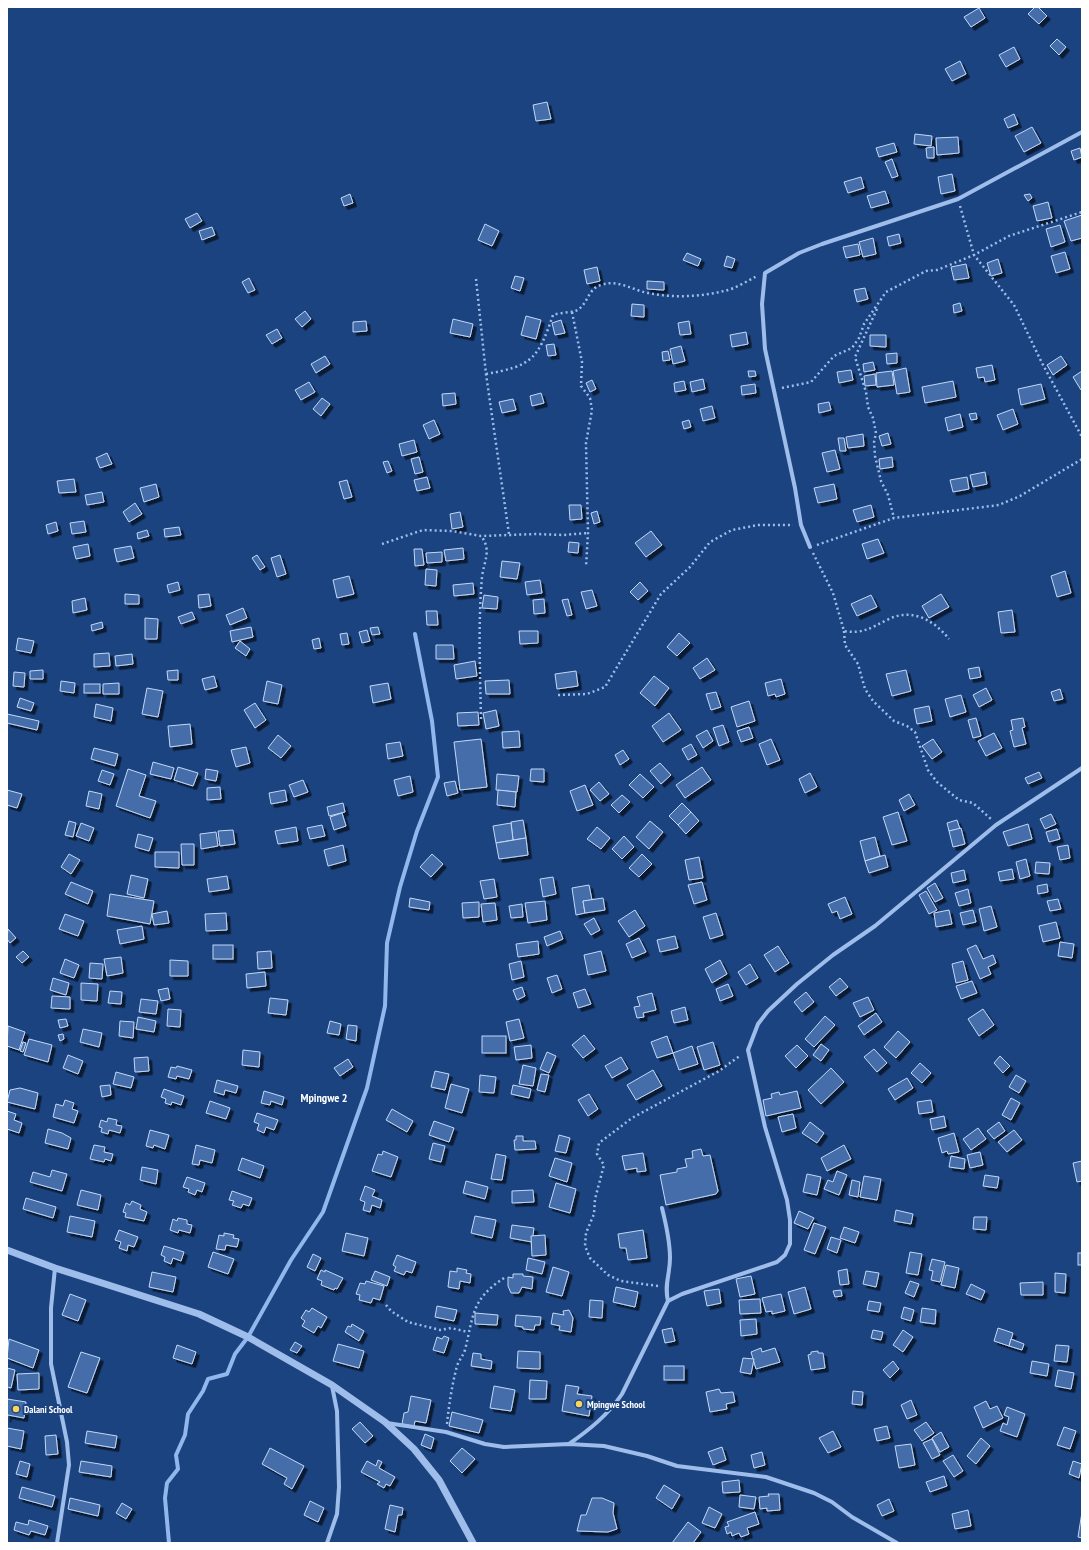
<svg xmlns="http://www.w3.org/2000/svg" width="1089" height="1550" font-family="'PT Sans Narrow',sans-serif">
	<defs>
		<filter id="shadow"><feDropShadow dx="3.5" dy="3.5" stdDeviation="0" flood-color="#0009"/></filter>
	</defs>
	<rect width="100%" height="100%" fill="#1b4380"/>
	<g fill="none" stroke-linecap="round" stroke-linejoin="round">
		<!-- stream -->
		<path stroke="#91b7ec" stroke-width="4" d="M 169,1543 L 165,1498 L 167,1483 L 178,1469 L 176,1455 L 185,1435 L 188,1414 L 203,1391 L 208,1379 L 227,1374 L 235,1354 L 248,1337 L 291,1260 L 323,1212 L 367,1088 L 385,1006 L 387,943 L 400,887 L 417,831 L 438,777 L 432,721 L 415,634"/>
	</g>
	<!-- building -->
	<g fill="#446daa" stroke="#c3d8f7" filter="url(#shadow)">
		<path d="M 1035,7 L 1038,7 L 1047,16 L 1039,24 L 1028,14 Z"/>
		<path d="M 979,8 L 985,18 L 971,27 L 964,17 Z"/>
		<path d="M 1057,39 L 1066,47 L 1059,55 L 1050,46 Z"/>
		<path d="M 1014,47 L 1020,59 L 1006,67 L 999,55 Z"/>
		<path d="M 960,61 L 966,74 L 952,81 L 945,69 Z"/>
		<path d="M 547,102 L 551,119 L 536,121 L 533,105 Z"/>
		<path d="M 1014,114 L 1018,124 L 1008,128 L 1004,119 Z"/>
		<path d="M 1032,127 L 1041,143 L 1024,152 L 1015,136 Z"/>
		<path d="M 915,134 L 932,136 L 931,146 L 914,144 Z"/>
		<path d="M 958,137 L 959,153 L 937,155 L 936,138 Z"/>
		<path d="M 894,143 L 897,152 L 879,157 L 876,148 Z"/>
		<path d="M 934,147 L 934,158 L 927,158 L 926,148 Z"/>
		<path d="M 1080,148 L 1082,157 L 1074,160 L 1071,151 Z"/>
		<path d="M 892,159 L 898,176 L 892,178 L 885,162 Z"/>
		<path d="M 952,174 L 955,191 L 941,194 L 938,177 Z"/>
		<path d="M 861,177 L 864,188 L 848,193 L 844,182 Z"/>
		<path d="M 885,191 L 889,203 L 871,208 L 867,196 Z"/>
		<path d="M 350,194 L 353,203 L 344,206 L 341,198 Z"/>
		<path d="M 1030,194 L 1032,198 L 1028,201 L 1024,195 Z"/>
		<path d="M 1048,202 L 1052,218 L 1037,221 L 1033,206 Z"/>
		<path d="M 197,213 L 202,221 L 190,228 L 185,219 Z"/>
		<path d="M 1082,215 L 1082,238 L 1071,241 L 1064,221 Z"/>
		<path d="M 485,224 L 499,231 L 492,246 L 478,240 Z"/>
		<path d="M 1060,225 L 1065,242 L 1051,247 L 1046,229 Z"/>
		<path d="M 212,227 L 215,235 L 202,240 L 199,231 Z"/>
		<path d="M 899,234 L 901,243 L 889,246 L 887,237 Z"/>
		<path d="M 873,238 L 876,254 L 863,257 L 859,242 Z"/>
		<path d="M 858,244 L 860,255 L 846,258 L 843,247 Z"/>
		<path d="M 1065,252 L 1070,269 L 1056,273 L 1051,256 Z"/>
		<path d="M 687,253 L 701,259 L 698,266 L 683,260 Z"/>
		<path d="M 727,256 L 735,259 L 732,268 L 724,266 Z"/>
		<path d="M 998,259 L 1002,273 L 991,276 L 987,263 Z"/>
		<path d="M 966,264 L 969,278 L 954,280 L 951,267 Z"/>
		<path d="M 597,267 L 600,281 L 587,284 L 584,270 Z"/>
		<path d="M 515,276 L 524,278 L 520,291 L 511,288 Z"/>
		<path d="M 249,278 L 255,290 L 248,293 L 242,282 Z"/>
		<path d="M 647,281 L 664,282 L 664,290 L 647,289 Z"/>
		<path d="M 865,288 L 868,299 L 857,302 L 854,290 Z"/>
		<path d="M 960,303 L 962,311 L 954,313 L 953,305 Z"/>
		<path d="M 632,304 L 644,305 L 644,317 L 631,316 Z"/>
		<path d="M 305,311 L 311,319 L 302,327 L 295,319 Z"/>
		<path d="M 526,316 L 541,320 L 536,339 L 521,335 Z"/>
		<path d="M 453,319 L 473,324 L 470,337 L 450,333 Z"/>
		<path d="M 561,320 L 565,333 L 555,335 L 552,323 Z"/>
		<path d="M 366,321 L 367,331 L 353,332 L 353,322 Z"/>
		<path d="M 689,321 L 691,334 L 680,335 L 678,323 Z"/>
		<path d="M 277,329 L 282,338 L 272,344 L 266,335 Z"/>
		<path d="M 746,332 L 748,344 L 732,347 L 730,335 Z"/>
		<path d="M 870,335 L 886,335 L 886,347 L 870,346 Z"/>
		<path d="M 554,344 L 556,355 L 548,356 L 546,345 Z"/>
		<path d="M 681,346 L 685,361 L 673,364 L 670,349 Z"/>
		<path d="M 668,351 L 670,360 L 663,361 L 662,352 Z"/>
		<path d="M 897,353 L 897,363 L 887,364 L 886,354 Z"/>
		<path d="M 325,356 L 330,364 L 316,373 L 311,364 Z"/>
		<path d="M 1061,356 L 1067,365 L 1053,375 L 1047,365 Z"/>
		<path d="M 873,362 L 875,370 L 864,372 L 863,364 Z"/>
		<path d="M 992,365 L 995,380 L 985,382 L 984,377 L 978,378 L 976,368 Z"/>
		<path d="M 906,368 L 910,392 L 897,394 L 893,371 Z"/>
		<path d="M 851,370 L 853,380 L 839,383 L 837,372 Z"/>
		<path d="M 748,371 L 755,371 L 756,376 L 749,377 Z"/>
		<path d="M 892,371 L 894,385 L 877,387 L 876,373 Z"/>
		<path d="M 1082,371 L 1082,389 L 1081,390 L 1073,377 Z"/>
		<path d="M 875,374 L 876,385 L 865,386 L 864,376 Z"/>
		<path d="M 703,379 L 705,389 L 692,392 L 690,382 Z"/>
		<path d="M 592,380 L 596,389 L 590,392 L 586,383 Z"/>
		<path d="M 684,381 L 686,390 L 675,392 L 674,383 Z"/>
		<path d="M 953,381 L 956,397 L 925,403 L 922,387 Z"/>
		<path d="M 309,382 L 315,392 L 301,400 L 295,390 Z"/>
		<path d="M 755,384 L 756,393 L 742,395 L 741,386 Z"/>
		<path d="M 1041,384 L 1045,399 L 1021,405 L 1018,389 Z"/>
		<path d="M 455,393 L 456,404 L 443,406 L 442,394 Z"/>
		<path d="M 541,393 L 544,403 L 532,406 L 530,396 Z"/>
		<path d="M 322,398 L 330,404 L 321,416 L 313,409 Z"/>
		<path d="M 513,399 L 516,410 L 502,413 L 499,402 Z"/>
		<path d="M 829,402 L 831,410 L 819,413 L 818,404 Z"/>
		<path d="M 712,406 L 715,418 L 703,421 L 700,409 Z"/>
		<path d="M 1013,409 L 1018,424 L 1003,430 L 997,415 Z"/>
		<path d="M 976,413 L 977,419 L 971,420 L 969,414 Z"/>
		<path d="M 960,414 L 963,427 L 948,431 L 945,418 Z"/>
		<path d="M 434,420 L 440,434 L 429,439 L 423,425 Z"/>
		<path d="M 689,420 L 691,427 L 684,429 L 682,422 Z"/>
		<path d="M 888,433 L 891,444 L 882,446 L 879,436 Z"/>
		<path d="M 863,434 L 864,446 L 848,448 L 846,437 Z"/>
		<path d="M 838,438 L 844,438 L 846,451 L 840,451 Z"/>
		<path d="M 414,440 L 417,452 L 402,456 L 399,444 Z"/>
		<path d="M 835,450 L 840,469 L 827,472 L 822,453 Z"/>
		<path d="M 107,453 L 112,464 L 100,468 L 96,458 Z"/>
		<path d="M 419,457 L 423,472 L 415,474 L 411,459 Z"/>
		<path d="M 892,457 L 893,467 L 880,469 L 879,459 Z"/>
		<path d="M 388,461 L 392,471 L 387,473 L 383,462 Z"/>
		<path d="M 985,472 L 987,484 L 973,487 L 970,475 Z"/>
		<path d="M 427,477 L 430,488 L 417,491 L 414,480 Z"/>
		<path d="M 967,477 L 969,489 L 953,492 L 950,480 Z"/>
		<path d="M 74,479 L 76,492 L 59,493 L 57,481 Z"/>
		<path d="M 347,480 L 352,497 L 344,499 L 339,482 Z"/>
		<path d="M 156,484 L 159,497 L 144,502 L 140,488 Z"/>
		<path d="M 834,484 L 837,499 L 818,503 L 814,488 Z"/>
		<path d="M 102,492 L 104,502 L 87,505 L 85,495 Z"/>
		<path d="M 135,503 L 142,514 L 129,522 L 123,512 Z"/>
		<path d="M 569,505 L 581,505 L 582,519 L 570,520 Z"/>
		<path d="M 871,505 L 874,517 L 857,522 L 853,510 Z"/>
		<path d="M 597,511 L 600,522 L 594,524 L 591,513 Z"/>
		<path d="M 460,512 L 463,527 L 452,529 L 450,514 Z"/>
		<path d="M 84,521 L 86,532 L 72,534 L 70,523 Z"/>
		<path d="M 56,522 L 58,531 L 48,534 L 46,525 Z"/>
		<path d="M 179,527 L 181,535 L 165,537 L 164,529 Z"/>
		<path d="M 147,530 L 149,536 L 138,539 L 137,533 Z"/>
		<path d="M 651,531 L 662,545 L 646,557 L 635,543 Z"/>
		<path d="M 878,539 L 884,553 L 867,559 L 862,544 Z"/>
		<path d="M 569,542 L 579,543 L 578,553 L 568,552 Z"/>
		<path d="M 88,544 L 90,556 L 76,559 L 73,547 Z"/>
		<path d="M 131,546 L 134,558 L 117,562 L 114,549 Z"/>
		<path d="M 463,548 L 464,559 L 446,561 L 444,550 Z"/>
		<path d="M 414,549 L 422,549 L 424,565 L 415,566 Z"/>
		<path d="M 442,552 L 442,562 L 427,563 L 426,553 Z"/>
		<path d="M 257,555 L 265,567 L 260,570 L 252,558 Z"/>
		<path d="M 280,555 L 286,574 L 277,577 L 271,558 Z"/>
		<path d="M 502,561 L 520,563 L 517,579 L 500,577 Z"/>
		<path d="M 426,569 L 437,570 L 436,586 L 425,585 Z"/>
		<path d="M 1065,571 L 1071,593 L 1057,597 L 1051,576 Z"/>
		<path d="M 349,576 L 354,594 L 337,598 L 333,580 Z"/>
		<path d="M 540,580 L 542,593 L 527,595 L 525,582 Z"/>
		<path d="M 178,582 L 180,590 L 169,593 L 167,585 Z"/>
		<path d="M 640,582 L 648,591 L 638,600 L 630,592 Z"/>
		<path d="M 473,583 L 474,594 L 454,596 L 453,585 Z"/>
		<path d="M 592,590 L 597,606 L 586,609 L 581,592 Z"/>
		<path d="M 125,594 L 139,595 L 139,604 L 125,604 Z"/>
		<path d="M 209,594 L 211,606 L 199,608 L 198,595 Z"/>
		<path d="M 941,594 L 949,607 L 929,618 L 922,606 Z"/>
		<path d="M 484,595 L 498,597 L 497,609 L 482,608 Z"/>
		<path d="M 871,595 L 877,607 L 857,616 L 851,604 Z"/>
		<path d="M 85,598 L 87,610 L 73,613 L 72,601 Z"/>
		<path d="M 544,599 L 545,613 L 534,614 L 533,600 Z"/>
		<path d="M 568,599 L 572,615 L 567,616 L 562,600 Z"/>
		<path d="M 243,608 L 247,618 L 230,625 L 226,615 Z"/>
		<path d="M 1012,610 L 1015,632 L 1001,633 L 998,612 Z"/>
		<path d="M 426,611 L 437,611 L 438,625 L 427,625 Z"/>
		<path d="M 192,612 L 195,619 L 181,624 L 178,617 Z"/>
		<path d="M 145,618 L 158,619 L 157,639 L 145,639 Z"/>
		<path d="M 102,622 L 103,628 L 92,631 L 91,625 Z"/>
		<path d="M 251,627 L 253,637 L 232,642 L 230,631 Z"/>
		<path d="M 378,627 L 380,634 L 372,635 L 370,628 Z"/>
		<path d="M 367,630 L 370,641 L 362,643 L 359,632 Z"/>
		<path d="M 519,631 L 538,631 L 538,643 L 520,644 Z"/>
		<path d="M 347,633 L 349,644 L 342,645 L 340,634 Z"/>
		<path d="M 679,633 L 690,643 L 677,656 L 667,647 Z"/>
		<path d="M 18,638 L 34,641 L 31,653 L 16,650 Z"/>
		<path d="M 319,638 L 321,648 L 314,649 L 312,640 Z"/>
		<path d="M 240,641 L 250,649 L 246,656 L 235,648 Z"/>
		<path d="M 436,645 L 453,645 L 454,659 L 436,659 Z"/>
		<path d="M 109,653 L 110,666 L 94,667 L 94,654 Z"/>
		<path d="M 132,654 L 133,664 L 116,666 L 115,656 Z"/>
		<path d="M 707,658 L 715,670 L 700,679 L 693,668 Z"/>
		<path d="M 475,661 L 477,676 L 456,679 L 454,665 Z"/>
		<path d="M 979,667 L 981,677 L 970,679 L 968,669 Z"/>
		<path d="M 43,670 L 43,679 L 30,679 L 30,671 Z"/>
		<path d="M 178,670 L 178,680 L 168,680 L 167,671 Z"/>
		<path d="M 906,670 L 911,691 L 892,696 L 886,674 Z"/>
		<path d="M 576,671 L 578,686 L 557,689 L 555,674 Z"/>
		<path d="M 14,672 L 25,673 L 24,687 L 13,686 Z"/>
		<path d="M 214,676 L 217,687 L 205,690 L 202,679 Z"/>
		<path d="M 654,676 L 669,688 L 655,706 L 640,693 Z"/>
		<path d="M 781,679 L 785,694 L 776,697 L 775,694 L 768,696 L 765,683 Z"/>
		<path d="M 509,680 L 510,694 L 486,694 L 485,681 Z"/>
		<path d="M 61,681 L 75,683 L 74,693 L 60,691 Z"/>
		<path d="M 267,681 L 282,685 L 278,704 L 263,701 Z"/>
		<path d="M 119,683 L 119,694 L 103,694 L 103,684 Z"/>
		<path d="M 388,683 L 391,699 L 373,703 L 370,686 Z"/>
		<rect x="84" y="684" width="16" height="9"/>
		<path d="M 147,688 L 163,691 L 158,717 L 142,714 Z"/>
		<path d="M 986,688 L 992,700 L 979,707 L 973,695 Z"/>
		<path d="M 1060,689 L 1063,699 L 1054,701 L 1051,692 Z"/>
		<path d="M 716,692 L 721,707 L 711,710 L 706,694 Z"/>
		<path d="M 961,695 L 966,712 L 950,717 L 945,699 Z"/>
		<path d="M 20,698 L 34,703 L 31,711 L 17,707 Z"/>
		<path d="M 749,701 L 755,721 L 737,727 L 731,707 Z"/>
		<path d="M 255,703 L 266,720 L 255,728 L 244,710 Z"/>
		<path d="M 96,704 L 113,708 L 111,721 L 94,717 Z"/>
		<path d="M 929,706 L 932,721 L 917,724 L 914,709 Z"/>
		<path d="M 496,710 L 499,726 L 486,729 L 483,713 Z"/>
		<path d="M 478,712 L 479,725 L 458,726 L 457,713 Z"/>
		<path d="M 669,713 L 681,730 L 663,742 L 652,726 Z"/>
		<path d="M 7,714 L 39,721 L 37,730 L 7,723 Z"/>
		<path d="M 976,718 L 981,736 L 973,738 L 968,720 Z"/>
		<path d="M 1023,718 L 1025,727 L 1022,728 L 1026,744 L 1014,747 L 1010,731 L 1013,730 L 1011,720 Z"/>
		<path d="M 190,724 L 192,744 L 170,747 L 168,726 Z"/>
		<path d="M 723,725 L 729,742 L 719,746 L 713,728 Z"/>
		<path d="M 749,727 L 753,738 L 741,742 L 737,731 Z"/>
		<path d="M 707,730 L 713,741 L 703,748 L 696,736 Z"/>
		<path d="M 519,731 L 520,747 L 503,748 L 502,732 Z"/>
		<path d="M 994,733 L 1002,748 L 986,756 L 978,741 Z"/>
		<path d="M 278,735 L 291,746 L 281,758 L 268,748 Z"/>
		<path d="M 481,739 L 487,787 L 460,790 L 454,742 Z"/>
		<path d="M 771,739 L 780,760 L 767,765 L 759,744 Z"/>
		<path d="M 933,739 L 942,752 L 932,759 L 922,746 Z"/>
		<path d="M 400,742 L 403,756 L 388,759 L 386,744 Z"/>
		<path d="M 691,744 L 697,755 L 688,760 L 682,749 Z"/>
		<path d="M 246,747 L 250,763 L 236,767 L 231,750 Z"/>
		<path d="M 94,748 L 118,754 L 115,766 L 91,759 Z"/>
		<path d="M 623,750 L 629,759 L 620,765 L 615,755 Z"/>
		<path d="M 153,762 L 174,768 L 171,779 L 150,774 Z"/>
		<path d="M 660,763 L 671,775 L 661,784 L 650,771 Z"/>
		<path d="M 178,767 L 198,773 L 193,786 L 174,780 Z"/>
		<path d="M 702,767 L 711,780 L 685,798 L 676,785 Z"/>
		<path d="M 128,769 L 146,775 L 139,796 L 156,801 L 150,818 L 116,806 Z"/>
		<path d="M 206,769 L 218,771 L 216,781 L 205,779 Z"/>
		<path d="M 531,769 L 544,769 L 544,782 L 530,781 Z"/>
		<path d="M 102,770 L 114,774 L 110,785 L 98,781 Z"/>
		<path d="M 1039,772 L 1042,778 L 1028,784 L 1025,778 Z"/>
		<path d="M 810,773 L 817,787 L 805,793 L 799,779 Z"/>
		<path d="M 497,774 L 519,776 L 517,792 L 496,790 Z"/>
		<path d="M 640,774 L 654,787 L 643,798 L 629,785 Z"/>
		<path d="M 410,776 L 413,792 L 398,796 L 394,780 Z"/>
		<path d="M 303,780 L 308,792 L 294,797 L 289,785 Z"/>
		<path d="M 455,781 L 458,793 L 447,796 L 444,783 Z"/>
		<path d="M 599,782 L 609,794 L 600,801 L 590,790 Z"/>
		<path d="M 585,785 L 593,805 L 577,811 L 570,791 Z"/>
		<path d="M 220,787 L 221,799 L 207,800 L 207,788 Z"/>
		<path d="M 7,790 L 22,794 L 17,808 L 7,805 Z"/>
		<path d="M 285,790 L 287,801 L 271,804 L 269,793 Z"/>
		<path d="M 498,790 L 516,792 L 515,807 L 497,805 Z"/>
		<path d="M 89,791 L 102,794 L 99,809 L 86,806 Z"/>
		<path d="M 909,794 L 915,805 L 904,811 L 899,800 Z"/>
		<path d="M 622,795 L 630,802 L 619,813 L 611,805 Z"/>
		<path d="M 343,803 L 345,812 L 329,816 L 327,807 Z"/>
		<path d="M 682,803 L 691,812 L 678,825 L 669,816 Z"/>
		<path d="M 691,812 L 699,821 L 686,834 L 678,825 Z"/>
		<path d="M 898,812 L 907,841 L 892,845 L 883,817 Z"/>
		<path d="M 342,813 L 346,826 L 334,830 L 330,817 Z"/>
		<path d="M 1051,814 L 1056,824 L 1045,829 L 1040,819 Z"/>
		<path d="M 523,820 L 526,838 L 513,840 L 511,822 Z"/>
		<path d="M 957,820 L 960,829 L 949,831 L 947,823 Z"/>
		<path d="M 69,821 L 76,823 L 73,837 L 65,835 Z"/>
		<path d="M 650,821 L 663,832 L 649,849 L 636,837 Z"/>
		<path d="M 81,823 L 94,828 L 89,841 L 76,836 Z"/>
		<path d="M 511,823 L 513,840 L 496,843 L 493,826 Z"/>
		<path d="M 1028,824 L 1032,839 L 1008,846 L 1003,832 Z"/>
		<path d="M 322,825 L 325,836 L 310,839 L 307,828 Z"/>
		<path d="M 296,827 L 298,841 L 278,844 L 275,831 Z"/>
		<path d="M 597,827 L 610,838 L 601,849 L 587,839 Z"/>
		<path d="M 961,828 L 965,844 L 953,847 L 949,831 Z"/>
		<path d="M 1057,829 L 1060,839 L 1049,842 L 1046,832 Z"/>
		<path d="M 233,830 L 235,844 L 220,846 L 218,831 Z"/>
		<path d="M 216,832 L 218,846 L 201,849 L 200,834 Z"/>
		<path d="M 138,834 L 153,838 L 149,851 L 135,847 Z"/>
		<path d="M 624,836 L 634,847 L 622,859 L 612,849 Z"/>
		<path d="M 875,837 L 880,856 L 865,861 L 860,841 Z"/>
		<path d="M 526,838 L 528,855 L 499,859 L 496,843 Z"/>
		<path d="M 181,844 L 194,844 L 194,865 L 182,865 Z"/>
		<path d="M 343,845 L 346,861 L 328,866 L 324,850 Z"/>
		<path d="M 1068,845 L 1070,858 L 1060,860 L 1057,847 Z"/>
		<path d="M 155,852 L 179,852 L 179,868 L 155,867 Z"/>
		<path d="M 69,854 L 80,860 L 71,874 L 61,867 Z"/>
		<path d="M 432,854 L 443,864 L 431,877 L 420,867 Z"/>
		<path d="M 642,854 L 652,864 L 639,877 L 629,868 Z"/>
		<path d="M 885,855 L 888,867 L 869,873 L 865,861 Z"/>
		<path d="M 699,857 L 703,878 L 689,880 L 685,860 Z"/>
		<path d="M 1026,859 L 1030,876 L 1020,879 L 1016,862 Z"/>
		<path d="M 1036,862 L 1050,863 L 1049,874 L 1035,873 Z"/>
		<path d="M 1012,869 L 1014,879 L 1000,881 L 998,872 Z"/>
		<path d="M 964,870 L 966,880 L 953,883 L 951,873 Z"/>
		<path d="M 131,875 L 148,879 L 144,898 L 127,894 Z"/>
		<path d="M 227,876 L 229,889 L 209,892 L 207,879 Z"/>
		<path d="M 553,877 L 556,894 L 543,897 L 540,879 Z"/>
		<path d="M 494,879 L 497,897 L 484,899 L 480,881 Z"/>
		<path d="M 71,882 L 93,891 L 88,904 L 65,894 Z"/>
		<path d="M 702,882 L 707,900 L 694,904 L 688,885 Z"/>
		<path d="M 935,883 L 943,898 L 935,902 L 927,888 Z"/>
		<path d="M 1047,884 L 1048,892 L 1038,894 L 1037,886 Z"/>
		<path d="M 589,885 L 592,900 L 583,901 L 585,913 L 576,915 L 572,888 Z"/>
		<path d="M 968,889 L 971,903 L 959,906 L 955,893 Z"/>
		<path d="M 926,891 L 937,910 L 929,914 L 919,895 Z"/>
		<path d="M 110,894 L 154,901 L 150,924 L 107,916 Z"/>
		<path d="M 845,897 L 852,914 L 840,919 L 837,911 L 832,913 L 828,904 Z"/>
		<path d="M 410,898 L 430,902 L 429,910 L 409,907 Z"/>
		<path d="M 603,898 L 605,910 L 585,913 L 583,901 Z"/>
		<path d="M 1058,899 L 1061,909 L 1050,911 L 1047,901 Z"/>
		<path d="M 545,901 L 547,920 L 528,923 L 525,903 Z"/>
		<path d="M 479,902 L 479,917 L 463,918 L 462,903 Z"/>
		<path d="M 495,903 L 497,920 L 483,922 L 481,904 Z"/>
		<path d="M 522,904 L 523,917 L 511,918 L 509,906 Z"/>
		<path d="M 991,906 L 997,927 L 984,931 L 979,909 Z"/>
		<path d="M 635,910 L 645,926 L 629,937 L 618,921 Z"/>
		<path d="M 949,910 L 952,924 L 936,927 L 934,913 Z"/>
		<path d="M 973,910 L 976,922 L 963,925 L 960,913 Z"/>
		<path d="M 167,911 L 169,923 L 154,925 L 152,914 Z"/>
		<path d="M 226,913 L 227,930 L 206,931 L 205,914 Z"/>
		<path d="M 716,913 L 723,935 L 710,939 L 703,917 Z"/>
		<path d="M 65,914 L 84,921 L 78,936 L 59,929 Z"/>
		<path d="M 594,918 L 600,930 L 591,935 L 584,924 Z"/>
		<path d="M 1056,922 L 1060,938 L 1043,942 L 1039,926 Z"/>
		<path d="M 142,926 L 144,939 L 120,944 L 117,930 Z"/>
		<path d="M 8,929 L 16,938 L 10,943 L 7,939 Z"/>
		<path d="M 560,931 L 563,939 L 547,946 L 544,937 Z"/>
		<path d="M 675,936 L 678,948 L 660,952 L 657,940 Z"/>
		<path d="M 639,938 L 646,952 L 632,958 L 626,944 Z"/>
		<path d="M 538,941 L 539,954 L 518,957 L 516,944 Z"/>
		<path d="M 1060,942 L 1074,944 L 1072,958 L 1058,956 Z"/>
		<rect x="213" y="945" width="20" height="14"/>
		<path d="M 976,945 L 983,959 L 993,955 L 996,963 L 988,967 L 991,974 L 980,979 L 967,949 Z"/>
		<path d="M 778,946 L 789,963 L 775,972 L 764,955 Z"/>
		<path d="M 23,951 L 29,957 L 22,963 L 16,957 Z"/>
		<path d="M 271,951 L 272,968 L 258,969 L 257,952 Z"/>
		<path d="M 601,951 L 606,971 L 588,975 L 584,955 Z"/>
		<path d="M 121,957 L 123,973 L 107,976 L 104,959 Z"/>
		<path d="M 65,959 L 79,965 L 74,978 L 60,973 Z"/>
		<path d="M 170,960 L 188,961 L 188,976 L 170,976 Z"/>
		<path d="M 720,960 L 727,974 L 712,983 L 705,969 Z"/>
		<path d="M 521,961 L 524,977 L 512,980 L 509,964 Z"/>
		<path d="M 963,961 L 968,980 L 956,983 L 952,964 Z"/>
		<path d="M 90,963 L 103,964 L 102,979 L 89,978 Z"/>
		<path d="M 750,964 L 758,978 L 746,985 L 738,972 Z"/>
		<path d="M 265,972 L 266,986 L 247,988 L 246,974 Z"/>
		<path d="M 557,975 L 562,989 L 552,993 L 547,978 Z"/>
		<path d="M 53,978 L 69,983 L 66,995 L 50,990 Z"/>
		<path d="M 840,978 L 848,987 L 836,996 L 829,987 Z"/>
		<path d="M 972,981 L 977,993 L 961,999 L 956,986 Z"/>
		<path d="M 81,983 L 98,984 L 97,1001 L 81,1000 Z"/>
		<path d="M 728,984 L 733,996 L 720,1001 L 716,989 Z"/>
		<path d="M 522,987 L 525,996 L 517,1000 L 513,990 Z"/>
		<path d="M 168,988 L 170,999 L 161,1001 L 158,990 Z"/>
		<path d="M 585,989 L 591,1004 L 578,1008 L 573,993 Z"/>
		<path d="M 110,991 L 122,992 L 121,1004 L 108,1003 Z"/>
		<path d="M 806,992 L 814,1002 L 802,1012 L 794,1002 Z"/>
		<path d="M 652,993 L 656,1010 L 643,1013 L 644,1017 L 637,1018 L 634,1007 L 640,1006 L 637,997 Z"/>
		<path d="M 52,996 L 70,997 L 70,1009 L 51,1008 Z"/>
		<path d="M 868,997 L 874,1010 L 860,1017 L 853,1003 Z"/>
		<path d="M 270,998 L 288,1000 L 286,1015 L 268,1013 Z"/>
		<path d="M 141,999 L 158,1001 L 156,1014 L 139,1012 Z"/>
		<path d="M 685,1007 L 688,1020 L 674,1023 L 671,1011 Z"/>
		<path d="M 168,1009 L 181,1010 L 180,1027 L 167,1026 Z"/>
		<path d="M 983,1009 L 994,1025 L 979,1036 L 968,1019 Z"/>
		<path d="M 876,1013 L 882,1022 L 864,1035 L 858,1026 Z"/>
		<path d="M 825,1016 L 835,1025 L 814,1047 L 805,1039 Z"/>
		<path d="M 138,1017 L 156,1021 L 154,1032 L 136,1029 Z"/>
		<path d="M 66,1019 L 68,1026 L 60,1028 L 58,1020 Z"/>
		<path d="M 519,1019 L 524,1038 L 510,1041 L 506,1022 Z"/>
		<path d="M 120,1021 L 134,1022 L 133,1038 L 119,1036 Z"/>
		<path d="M 330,1021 L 341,1024 L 339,1035 L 327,1033 Z"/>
		<path d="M 348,1025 L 357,1026 L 356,1041 L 346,1039 Z"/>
		<path d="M 8,1026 L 25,1032 L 19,1050 L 7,1046 Z"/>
		<path d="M 83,1029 L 102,1033 L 99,1047 L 80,1042 Z"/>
		<path d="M 898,1031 L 910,1042 L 896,1058 L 884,1047 Z"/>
		<path d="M 63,1034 L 64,1039 L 60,1041 L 58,1035 Z"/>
		<path d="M 584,1035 L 595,1049 L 583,1058 L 572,1045 Z"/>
		<rect x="482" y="1036" width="24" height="17"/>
		<path d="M 667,1036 L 673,1053 L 657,1058 L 651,1042 Z"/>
		<path d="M 29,1039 L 52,1045 L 48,1062 L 24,1055 Z"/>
		<path d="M 23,1042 L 26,1043 L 23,1052 L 20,1051 Z"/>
		<path d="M 713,1042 L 720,1065 L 704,1070 L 697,1047 Z"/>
		<path d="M 821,1044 L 829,1050 L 821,1061 L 813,1055 Z"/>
		<path d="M 531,1045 L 532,1058 L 516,1060 L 514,1047 Z"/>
		<path d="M 797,1045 L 808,1056 L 796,1068 L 785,1056 Z"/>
		<path d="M 692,1046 L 698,1064 L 679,1070 L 673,1053 Z"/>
		<path d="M 874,1049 L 887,1063 L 877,1072 L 864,1057 Z"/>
		<path d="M 243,1050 L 260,1052 L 259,1067 L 242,1065 Z"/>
		<path d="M 547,1052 L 556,1056 L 549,1073 L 540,1069 Z"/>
		<path d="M 68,1055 L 83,1061 L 78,1074 L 63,1068 Z"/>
		<path d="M 1000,1056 L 1010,1066 L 1003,1073 L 994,1063 Z"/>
		<path d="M 148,1057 L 149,1071 L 135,1072 L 134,1058 Z"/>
		<path d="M 621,1057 L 628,1069 L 612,1078 L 605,1066 Z"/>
		<path d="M 348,1059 L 353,1067 L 340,1076 L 334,1068 Z"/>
		<path d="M 920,1063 L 931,1073 L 922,1083 L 911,1073 Z"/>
		<path d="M 523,1065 L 536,1068 L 533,1086 L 519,1084 Z"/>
		<path d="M 177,1066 L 192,1070 L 189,1079 L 177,1076 L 176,1079 L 168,1077 L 171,1067 L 176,1068 Z"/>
		<path d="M 831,1068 L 844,1082 L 821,1104 L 808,1090 Z"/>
		<path d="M 653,1070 L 662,1086 L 636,1100 L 627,1085 Z"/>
		<path d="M 435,1071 L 449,1074 L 445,1090 L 431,1087 Z"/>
		<path d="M 116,1072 L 134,1077 L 131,1088 L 113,1084 Z"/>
		<path d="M 541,1074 L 549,1075 L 545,1092 L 537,1090 Z"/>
		<path d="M 480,1075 L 496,1077 L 494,1093 L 479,1092 Z"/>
		<path d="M 1016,1075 L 1026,1081 L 1019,1093 L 1009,1087 Z"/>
		<path d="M 907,1078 L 913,1088 L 895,1100 L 888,1089 Z"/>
		<path d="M 217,1080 L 238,1086 L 236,1093 L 225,1090 L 224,1095 L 214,1092 Z"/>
		<path d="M 451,1084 L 469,1089 L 462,1113 L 445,1108 Z"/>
		<path d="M 110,1085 L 111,1095 L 102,1097 L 100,1086 Z"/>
		<path d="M 513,1085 L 531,1089 L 529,1098 L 511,1094 Z"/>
		<path d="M 20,1088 L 38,1093 L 35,1109 L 7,1102 L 10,1090 Z"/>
		<path d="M 164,1089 L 184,1096 L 181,1105 L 172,1102 L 171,1105 L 165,1103 L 166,1099 L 161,1097 Z"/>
		<path d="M 264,1091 L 284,1097 L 282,1105 L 271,1101 L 270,1105 L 261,1103 Z"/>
		<path d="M 797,1091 L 801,1108 L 766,1116 L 763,1100 L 772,1098 L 771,1094 L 779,1092 L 780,1095 Z"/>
		<path d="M 589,1094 L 598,1109 L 588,1116 L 578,1100 Z"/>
		<path d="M 1011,1098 L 1020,1103 L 1011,1120 L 1002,1115 Z"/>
		<path d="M 65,1100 L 74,1103 L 72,1109 L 78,1111 L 74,1123 L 53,1117 L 56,1104 L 63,1106 Z"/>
		<path d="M 931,1100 L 933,1112 L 919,1114 L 917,1102 Z"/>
		<path d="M 210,1101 L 230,1108 L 226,1119 L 206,1113 Z"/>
		<path d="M 392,1109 L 413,1121 L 407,1132 L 386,1120 Z"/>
		<path d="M 7,1111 L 16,1114 L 14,1120 L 22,1123 L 19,1133 L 7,1129 Z"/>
		<path d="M 257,1113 L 278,1120 L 274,1130 L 266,1127 L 264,1133 L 257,1130 L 259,1124 L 254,1122 Z"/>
		<path d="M 793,1114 L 796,1128 L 782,1132 L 778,1117 Z"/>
		<path d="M 944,1116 L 946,1127 L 932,1130 L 930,1119 Z"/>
		<path d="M 108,1118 L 117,1120 L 116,1125 L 122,1126 L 120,1133 L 109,1130 L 108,1134 L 101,1132 L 102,1128 L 99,1127 L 101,1120 L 107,1122 Z"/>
		<path d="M 434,1121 L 454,1128 L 449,1142 L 429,1135 Z"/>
		<path d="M 810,1122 L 824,1133 L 817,1143 L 802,1133 Z"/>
		<path d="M 999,1122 L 1005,1131 L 994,1139 L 987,1131 Z"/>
		<path d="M 978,1128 L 986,1139 L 971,1150 L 963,1139 Z"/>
		<path d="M 48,1129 L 62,1133 L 71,1138 L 68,1149 L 45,1143 Z"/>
		<path d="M 150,1130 L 169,1135 L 165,1149 L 154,1145 L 153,1148 L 146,1146 Z"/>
		<path d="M 1014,1130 L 1022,1140 L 1007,1152 L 998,1142 Z"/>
		<path d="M 954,1133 L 959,1152 L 948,1154 L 947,1151 L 942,1153 L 938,1138 Z"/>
		<path d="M 559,1135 L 570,1138 L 566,1153 L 555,1151 Z"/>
		<path d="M 516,1136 L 523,1136 L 523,1141 L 535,1141 L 536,1149 L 515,1150 L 514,1140 L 516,1140 Z"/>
		<path d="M 433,1143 L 445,1146 L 441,1162 L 429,1159 Z"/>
		<path d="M 94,1145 L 105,1147 L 104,1152 L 113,1154 L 111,1161 L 105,1159 L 104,1162 L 90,1159 Z"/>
		<path d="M 196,1145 L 215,1150 L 212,1163 L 200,1160 L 199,1165 L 192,1164 Z"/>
		<path d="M 844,1145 L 851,1159 L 827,1171 L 821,1158 Z"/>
		<path d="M 701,1149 L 703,1156 L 710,1155 L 718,1191 L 716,1194 L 666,1205 L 660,1175 L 677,1172 L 677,1169 L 687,1167 L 685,1159 L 693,1158 L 692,1151 Z"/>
		<path d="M 383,1151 L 398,1157 L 391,1177 L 372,1171 L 378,1154 L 382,1155 Z"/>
		<path d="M 980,1152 L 983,1165 L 970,1168 L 967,1155 Z"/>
		<path d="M 643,1153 L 646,1171 L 637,1172 L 637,1168 L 625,1170 L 622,1156 Z"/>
		<path d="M 496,1154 L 506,1156 L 502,1180 L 491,1179 Z"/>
		<path d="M 951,1156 L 965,1159 L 964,1169 L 949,1167 Z"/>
		<path d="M 242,1158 L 264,1166 L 260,1178 L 238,1170 Z"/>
		<path d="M 555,1158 L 572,1163 L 567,1182 L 549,1176 Z"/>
		<path d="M 1082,1161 L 1082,1181 L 1077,1182 L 1073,1163 Z"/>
		<path d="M 142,1167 L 158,1170 L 156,1184 L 140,1180 Z"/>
		<path d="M 52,1170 L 67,1174 L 62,1191 L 30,1182 L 33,1172 L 50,1177 Z"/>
		<path d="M 837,1171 L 847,1175 L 839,1195 L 824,1189 L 828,1180 L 833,1182 Z"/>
		<path d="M 807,1174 L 821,1177 L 817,1195 L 803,1192 Z"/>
		<path d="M 985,1175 L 999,1177 L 997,1188 L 983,1186 Z"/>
		<path d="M 864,1176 L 881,1179 L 877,1200 L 860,1197 Z"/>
		<path d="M 187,1177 L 205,1183 L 202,1192 L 197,1190 L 195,1195 L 188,1192 L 189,1189 L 183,1187 Z"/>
		<path d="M 852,1180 L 860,1182 L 858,1197 L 849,1195 Z"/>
		<path d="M 466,1181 L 488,1187 L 485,1199 L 463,1193 Z"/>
		<path d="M 556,1183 L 576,1189 L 570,1213 L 549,1207 Z"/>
		<path d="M 365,1186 L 375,1190 L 372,1196 L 382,1200 L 380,1208 L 372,1205 L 370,1212 L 363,1210 L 365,1202 L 360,1200 Z"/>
		<path d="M 81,1190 L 101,1195 L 98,1210 L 77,1205 Z"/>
		<path d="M 533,1190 L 534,1202 L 512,1203 L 512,1191 Z"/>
		<path d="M 232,1191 L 252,1198 L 249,1206 L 243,1204 L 241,1208 L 232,1205 L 234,1201 L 229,1200 Z"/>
		<path d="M 26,1198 L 56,1207 L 53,1218 L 23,1209 Z"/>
		<path d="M 132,1201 L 141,1205 L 140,1209 L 147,1212 L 144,1221 L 125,1217 L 126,1213 L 123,1212 L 126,1203 L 130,1205 Z"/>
		<path d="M 896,1210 L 913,1214 L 911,1224 L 894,1221 Z"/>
		<path d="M 799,1211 L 814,1218 L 808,1229 L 794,1223 Z"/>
		<path d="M 70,1216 L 95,1221 L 92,1237 L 67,1232 Z"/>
		<path d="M 475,1216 L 496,1220 L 492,1238 L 471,1233 Z"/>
		<path d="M 974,1217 L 987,1217 L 986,1230 L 973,1229 Z"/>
		<path d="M 178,1218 L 187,1220 L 187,1224 L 192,1225 L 190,1233 L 179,1230 L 178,1233 L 170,1230 L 173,1219 L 177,1221 Z"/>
		<path d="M 814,1223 L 826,1227 L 815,1254 L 804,1250 Z"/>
		<path d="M 512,1225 L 534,1228 L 532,1242 L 510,1238 Z"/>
		<path d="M 844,1227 L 859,1232 L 855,1243 L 840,1238 Z"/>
		<path d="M 119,1230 L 138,1237 L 134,1247 L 128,1245 L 127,1251 L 119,1248 L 121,1242 L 115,1240 Z"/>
		<path d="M 643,1230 L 647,1258 L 628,1260 L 626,1248 L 620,1248 L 618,1234 Z"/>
		<path d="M 224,1233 L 234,1235 L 233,1238 L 239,1239 L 237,1247 L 226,1245 L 225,1250 L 216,1249 L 219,1235 L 224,1236 Z"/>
		<path d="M 346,1233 L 368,1238 L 364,1256 L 342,1251 Z"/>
		<path d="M 545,1235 L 546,1255 L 532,1256 L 531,1236 Z"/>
		<path d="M 831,1237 L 841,1240 L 837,1253 L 827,1249 Z"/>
		<path d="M 164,1246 L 184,1252 L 181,1261 L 173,1258 L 171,1264 L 164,1261 L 165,1257 L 161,1255 Z"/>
		<path d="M 213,1252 L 234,1259 L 228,1274 L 208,1267 Z"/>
		<path d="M 910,1252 L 922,1254 L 918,1275 L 906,1273 Z"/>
		<rect x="1078" y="1253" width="4" height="12"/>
		<path d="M 313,1254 L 321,1258 L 315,1271 L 307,1267 Z"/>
		<path d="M 397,1255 L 416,1262 L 412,1273 L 406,1271 L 404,1275 L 394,1271 L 396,1267 L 393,1265 Z"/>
		<path d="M 528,1258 L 545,1262 L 542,1274 L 526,1270 Z"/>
		<path d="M 932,1259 L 945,1262 L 940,1282 L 931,1280 L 933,1271 L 929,1270 Z"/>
		<path d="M 946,1265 L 959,1268 L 955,1288 L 941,1285 Z"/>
		<path d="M 553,1267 L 569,1272 L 562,1296 L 546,1292 Z"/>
		<path d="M 457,1268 L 467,1270 L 466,1273 L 471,1274 L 470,1283 L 460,1281 L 459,1289 L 448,1287 L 450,1271 L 457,1272 Z"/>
		<path d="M 847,1269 L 849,1284 L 840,1285 L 838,1271 Z"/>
		<path d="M 321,1270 L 325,1272 L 325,1270 L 343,1278 L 337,1289 L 335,1288 L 334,1290 L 321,1285 L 322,1281 L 317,1279 Z"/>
		<path d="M 375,1271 L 390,1277 L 387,1286 L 371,1280 Z"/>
		<path d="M 866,1271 L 879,1273 L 876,1287 L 863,1284 Z"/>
		<path d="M 152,1272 L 176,1277 L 173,1292 L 149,1287 Z"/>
		<path d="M 1055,1273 L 1066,1274 L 1065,1293 L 1055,1292 Z"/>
		<path d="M 513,1274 L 523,1274 L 523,1276 L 533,1277 L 532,1289 L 522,1287 L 519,1293 L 511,1293 L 508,1286 L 508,1277 L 513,1278 Z"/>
		<path d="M 751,1276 L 755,1294 L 740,1297 L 736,1279 Z"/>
		<path d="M 366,1281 L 384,1286 L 380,1300 L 373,1298 L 371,1303 L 359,1300 L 360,1295 L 356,1294 L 360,1283 L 365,1284 Z"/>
		<path d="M 910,1281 L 919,1284 L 914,1297 L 905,1293 Z"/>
		<path d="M 1043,1282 L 1043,1295 L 1021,1295 L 1020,1283 Z"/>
		<path d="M 971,1284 L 985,1291 L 981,1300 L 966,1294 Z"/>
		<path d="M 616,1287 L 638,1292 L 635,1307 L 613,1302 Z"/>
		<path d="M 805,1287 L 811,1309 L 794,1314 L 788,1292 Z"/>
		<path d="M 719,1289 L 721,1303 L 707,1306 L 704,1291 Z"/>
		<path d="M 841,1290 L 842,1296 L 835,1297 L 833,1291 Z"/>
		<path d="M 70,1294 L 86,1300 L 78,1321 L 62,1315 Z"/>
		<path d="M 781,1294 L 785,1311 L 772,1314 L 772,1311 L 766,1312 L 762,1298 Z"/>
		<path d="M 760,1299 L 761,1313 L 740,1314 L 739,1300 Z"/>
		<path d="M 590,1300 L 603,1301 L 602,1318 L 589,1317 Z"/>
		<path d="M 869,1301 L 881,1303 L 879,1312 L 867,1310 Z"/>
		<path d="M 437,1306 L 457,1310 L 454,1321 L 435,1317 Z"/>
		<path d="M 904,1307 L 914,1310 L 911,1321 L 901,1318 Z"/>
		<path d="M 312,1308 L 327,1317 L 321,1328 L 318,1326 L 314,1333 L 302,1326 L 305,1321 L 301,1318 L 306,1310 L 309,1312 Z"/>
		<path d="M 922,1308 L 936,1310 L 935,1324 L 920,1322 Z"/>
		<path d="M 569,1310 L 573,1318 L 571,1332 L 559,1330 L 560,1326 L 551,1324 L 553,1313 L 564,1315 L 563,1311 Z"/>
		<path d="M 475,1313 L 498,1315 L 497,1325 L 475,1324 Z"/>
		<path d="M 516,1315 L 541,1317 L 540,1325 L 535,1325 L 534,1330 L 523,1329 L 523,1327 L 515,1326 Z"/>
		<path d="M 756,1319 L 757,1334 L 741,1336 L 740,1320 Z"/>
		<path d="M 352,1324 L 364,1331 L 359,1341 L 345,1332 L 348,1326 L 351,1327 Z"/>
		<path d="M 672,1328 L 675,1341 L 665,1343 L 662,1330 Z"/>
		<path d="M 998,1328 L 1013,1333 L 1009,1346 L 994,1341 Z"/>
		<path d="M 873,1330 L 883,1332 L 881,1340 L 871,1338 Z"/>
		<path d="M 903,1330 L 913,1337 L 903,1352 L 893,1345 Z"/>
		<path d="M 444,1336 L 449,1338 L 444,1353 L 433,1350 L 437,1337 L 442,1339 Z"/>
		<path d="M 9,1339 L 39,1350 L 33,1368 L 7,1358 Z"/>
		<path d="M 1011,1339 L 1024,1344 L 1022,1350 L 1009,1346 Z"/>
		<path d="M 295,1342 L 302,1346 L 297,1353 L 290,1350 Z"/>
		<path d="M 338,1344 L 364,1351 L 359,1368 L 333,1361 Z"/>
		<path d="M 177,1345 L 196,1352 L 192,1364 L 173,1358 Z"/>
		<path d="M 1056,1345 L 1069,1346 L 1067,1362 L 1054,1361 Z"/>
		<path d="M 761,1348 L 762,1352 L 775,1348 L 780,1362 L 756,1369 L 751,1352 Z"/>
		<path d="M 518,1351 L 540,1352 L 540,1369 L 517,1368 Z"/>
		<path d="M 818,1351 L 818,1353 L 823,1353 L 825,1368 L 811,1370 L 808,1355 L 811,1354 L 811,1352 Z"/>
		<path d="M 81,1352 L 100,1358 L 87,1393 L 68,1387 Z"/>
		<path d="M 473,1353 L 481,1354 L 481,1359 L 492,1361 L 491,1369 L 471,1366 Z"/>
		<path d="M 743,1358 L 754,1359 L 751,1374 L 740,1372 Z"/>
		<path d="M 893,1361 L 899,1369 L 890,1378 L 883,1370 Z"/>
		<path d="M 1032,1361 L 1049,1364 L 1047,1376 L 1030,1373 Z"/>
		<rect x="664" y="1366" width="20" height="14"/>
		<path d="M 7,1368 L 15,1370 L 11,1388 L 7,1387 Z"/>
		<path d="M 1058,1370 L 1074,1373 L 1071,1389 L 1055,1386 Z"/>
		<path d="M 39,1373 L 39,1389 L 18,1390 L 17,1374 Z"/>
		<path d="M 530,1380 L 547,1381 L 546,1399 L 529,1399 Z"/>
		<path d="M 566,1385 L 579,1387 L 577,1394 L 592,1396 L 589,1416 L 562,1411 Z"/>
		<path d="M 494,1386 L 515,1390 L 511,1411 L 490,1408 Z"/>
		<path d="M 719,1389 L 721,1393 L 733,1392 L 735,1402 L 726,1404 L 727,1409 L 710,1412 L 706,1392 Z"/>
		<path d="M 853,1391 L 863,1392 L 862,1405 L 852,1404 Z"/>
		<path d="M 411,1396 L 431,1400 L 426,1423 L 415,1421 L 414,1426 L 402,1424 L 404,1413 L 408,1412 Z"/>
		<path d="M 7,1399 L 26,1402 L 24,1418 L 8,1415 L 7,1419 Z"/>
		<path d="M 911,1400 L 917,1415 L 907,1419 L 901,1405 Z"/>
		<path d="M 986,1401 L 990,1409 L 997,1406 L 1003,1418 L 983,1428 L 974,1407 Z"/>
		<path d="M 1007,1407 L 1025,1414 L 1017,1437 L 1000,1431 L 1003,1423 L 1007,1425 L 1009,1417 L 1004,1415 Z"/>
		<path d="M 452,1412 L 483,1420 L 479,1433 L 449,1426 Z"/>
		<path d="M 360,1422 L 373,1436 L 365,1443 L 352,1429 Z"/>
		<path d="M 926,1422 L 934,1433 L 922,1441 L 914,1430 Z"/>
		<path d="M 887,1426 L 890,1438 L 877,1441 L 874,1429 Z"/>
		<path d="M 1064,1427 L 1076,1431 L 1070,1449 L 1057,1445 Z"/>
		<path d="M 7,1428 L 24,1431 L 21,1449 L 7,1446 Z"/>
		<path d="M 87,1431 L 117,1436 L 115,1448 L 85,1443 Z"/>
		<path d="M 833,1431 L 841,1447 L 828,1453 L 819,1438 Z"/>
		<path d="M 941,1432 L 949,1447 L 940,1452 L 932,1438 Z"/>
		<path d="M 425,1434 L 434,1438 L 431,1449 L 421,1445 Z"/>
		<path d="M 56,1435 L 58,1454 L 46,1455 L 45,1436 Z"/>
		<path d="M 981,1438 L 990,1446 L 976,1464 L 967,1456 Z"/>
		<path d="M 932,1439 L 940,1455 L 932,1459 L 923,1443 Z"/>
		<path d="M 911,1444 L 915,1465 L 899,1468 L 895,1446 Z"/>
		<path d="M 722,1447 L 726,1460 L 713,1465 L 708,1452 Z"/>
		<path d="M 270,1448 L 304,1466 L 292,1489 L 284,1484 L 287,1478 L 262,1464 Z"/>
		<path d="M 462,1448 L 475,1459 L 462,1473 L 450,1461 Z"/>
		<path d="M 762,1452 L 765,1465 L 754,1468 L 751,1455 Z"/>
		<path d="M 953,1455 L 963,1471 L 954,1477 L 943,1461 Z"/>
		<path d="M 378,1460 L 382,1462 L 379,1468 L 395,1477 L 390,1486 L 386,1484 L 384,1488 L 377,1484 L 380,1482 L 361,1472 L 367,1461 L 376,1466 Z"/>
		<path d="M 20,1461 L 30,1464 L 27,1477 L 16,1474 Z"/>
		<path d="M 81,1461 L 112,1466 L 111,1477 L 79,1472 Z"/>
		<path d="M 1073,1461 L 1082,1464 L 1079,1478 L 1069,1474 Z"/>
		<path d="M 944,1476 L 947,1486 L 930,1492 L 926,1482 Z"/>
		<path d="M 739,1480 L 740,1492 L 723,1493 L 722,1482 Z"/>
		<path d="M 664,1485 L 680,1495 L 672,1509 L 656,1498 Z"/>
		<path d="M 22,1487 L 55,1496 L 52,1507 L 19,1498 Z"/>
		<path d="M 768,1494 L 779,1494 L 780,1510 L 767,1511 L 767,1508 L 760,1509 L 759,1497 L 769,1496 Z"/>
		<path d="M 740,1495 L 756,1497 L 754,1509 L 739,1507 Z"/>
		<path d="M 70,1498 L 100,1505 L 98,1516 L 68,1509 Z"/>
		<path d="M 592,1498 L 602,1498 L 614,1503 L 613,1513 L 617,1529 L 608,1532 L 577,1531 L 581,1515 L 586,1515 Z"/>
		<path d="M 889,1499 L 894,1511 L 882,1516 L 877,1505 Z"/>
		<path d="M 310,1501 L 324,1508 L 318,1522 L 304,1515 Z"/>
		<path d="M 122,1503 L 132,1509 L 126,1519 L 116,1513 Z"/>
		<path d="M 390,1505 L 403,1508 L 402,1515 L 398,1515 L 395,1532 L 385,1529 Z"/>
		<path d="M 709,1507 L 722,1514 L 715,1528 L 702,1523 Z"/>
		<path d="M 968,1510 L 971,1526 L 955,1529 L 952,1514 Z"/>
		<path d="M 755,1512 L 759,1524 L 747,1528 L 749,1534 L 741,1537 L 739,1533 L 732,1536 L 731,1532 L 727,1534 L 725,1527 L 729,1526 L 727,1522 Z"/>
		<path d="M 1082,1512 L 1082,1538 L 1078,1537 Z"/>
		<path d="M 29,1520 L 48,1526 L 45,1535 L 31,1531 L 29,1535 L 14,1530 L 16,1522 L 28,1525 Z"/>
		<path d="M 688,1522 L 701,1532 L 693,1543 L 672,1543 Z"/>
	</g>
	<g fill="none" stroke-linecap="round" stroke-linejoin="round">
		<!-- path -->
		<g stroke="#9ebdea" stroke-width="2.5" stroke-dasharray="2 3" stroke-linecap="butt">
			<path d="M 960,206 L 974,255 L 1014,305 L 1042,363 L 1082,437"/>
			<path d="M 476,279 L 486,374 L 509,534"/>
			<path d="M 877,309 L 855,357 L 866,392 L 868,407 L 873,418 L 876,433 L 874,442 L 875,456 L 881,481 L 888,495 L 894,518"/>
			<path d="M 572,312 L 582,362 L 581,386 L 590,398 L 592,410 L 586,443 L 588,533 L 586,567"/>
			<path d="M 486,374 C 532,366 538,359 553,315 C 561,312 575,313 579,309 C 588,302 589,288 601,285 C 618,279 632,290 648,293 C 673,298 699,297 724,291 C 735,289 747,281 757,276"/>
			<path d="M 782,388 L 811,382 L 834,356 L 852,348 L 859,338 L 864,324 L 886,292 L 926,271 L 937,270 L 974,255 L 1009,236 L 1082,212"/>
			<path d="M 382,544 L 423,530 L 452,531 L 481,536 L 536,534 L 563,535 L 588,533"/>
			<path d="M 817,545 L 894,518 L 999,505 L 1020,496 L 1082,459"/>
			<path d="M 813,553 L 833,593 L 844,631 C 863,634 870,628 887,620 C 911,607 934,620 949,639"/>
			<path d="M 844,631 L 845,645 L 858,664 L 865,689 L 873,701 L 894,721 L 907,726 L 915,732 L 928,770 L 937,782 L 959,800 L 973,803 L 991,819"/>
			<path d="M 558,695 L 587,694 L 605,687 L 661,594 L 690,567 L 710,542 L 732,530 L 758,525 L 793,525"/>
			<path d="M 481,719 C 480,672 478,624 482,577 C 484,561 492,550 481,536"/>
			<path d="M 658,1286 L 621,1281 L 608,1275 L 590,1258 L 585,1246 L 586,1233 L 594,1214 L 595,1199 L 604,1165 L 597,1154 L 599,1143 L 632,1118 L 719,1071 L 741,1055"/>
			<path d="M 386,1305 L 391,1311 L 408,1322 L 440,1330 L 451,1328 L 468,1332"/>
			<path d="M 447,1424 C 449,1404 452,1385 457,1366 C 459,1360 463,1356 465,1350 C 474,1314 471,1300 504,1278"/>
		</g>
		<!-- minor -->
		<g stroke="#9ebdea" stroke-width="4">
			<path d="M 810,547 L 801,525 L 795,488 L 765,349 L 762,304 L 765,273 L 799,253 L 822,244 L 958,199 L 1082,132"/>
			<path d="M 662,1208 C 666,1224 670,1241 670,1258 C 670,1275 664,1284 668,1301"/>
			<path d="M 55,1268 L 51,1308 L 51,1364 L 67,1442 L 69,1465 L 57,1543"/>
			<path d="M 387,1423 L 446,1432 L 485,1444 L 504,1447 L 569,1444 L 604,1446 L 647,1456 L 677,1466 L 766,1477 L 814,1493 L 832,1502 L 852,1517 L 897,1543"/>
			<path d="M 569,1444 C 589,1430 608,1415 622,1394 L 668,1301 L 682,1294 L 777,1262 L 785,1255 L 790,1244 L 790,1220 L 787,1200 L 765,1127 L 748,1050 L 758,1024 L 768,1011 L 797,984 L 833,955 L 875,926 L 996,825 L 1082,768"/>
			<path d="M 327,1543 L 337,1514 L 339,1487 L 337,1411 L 332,1386"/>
		</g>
		<!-- tertiary -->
		<path stroke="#9ebdea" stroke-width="7" d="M 7,1250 L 55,1268 L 199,1314 L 248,1337 L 332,1385 L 385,1422 L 414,1449 L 439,1480 L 473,1543"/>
	</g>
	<!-- markers -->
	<g fill="#fbd45b" stroke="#1b4380" stroke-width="1.5">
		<circle cx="579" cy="1404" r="4"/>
		<circle cx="16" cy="1409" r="4"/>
	</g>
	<g text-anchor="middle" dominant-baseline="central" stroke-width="4" stroke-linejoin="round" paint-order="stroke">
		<!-- poi labels -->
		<g font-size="10" font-weight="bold" fill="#fff" stroke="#1b4380" text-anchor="start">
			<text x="587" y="1404">Mpingwe School</text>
			<text x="24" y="1409">Dalani School</text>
		</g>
		<!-- quarter labels -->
		<g font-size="12" font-weight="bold" fill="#fff" stroke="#1b4380">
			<text x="324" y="1097">Mpingwe 2</text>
		</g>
	</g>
	<!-- border -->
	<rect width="1089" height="1550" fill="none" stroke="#ffffff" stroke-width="16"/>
</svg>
